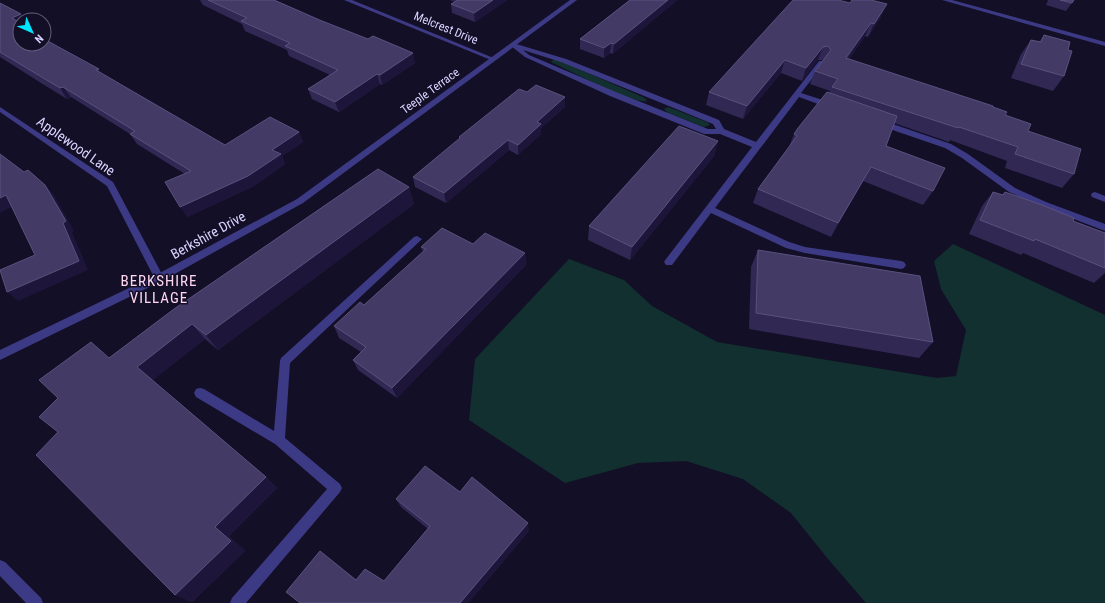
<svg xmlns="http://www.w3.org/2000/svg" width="1105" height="603" font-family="'Roboto Condensed',sans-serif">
	<rect width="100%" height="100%" fill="#130f26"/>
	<!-- green -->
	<g fill="#12302f">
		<path d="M 553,60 L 558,60 L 645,98 L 647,101 C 636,105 568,70 553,63 L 551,62 Z"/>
		<path d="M 668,107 L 707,122 L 710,125 L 704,127 L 668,113 L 664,109 Z"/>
		<path d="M 953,244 L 1105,315 L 1105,603 L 866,603 L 828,559 L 791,513 L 743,479 L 686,461 L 638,463 L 565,483 L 469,420 L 475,359 L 569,259 L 624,280 L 652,306 L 717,342 L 937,378 L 956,376 L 966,330 L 941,289 L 934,261 Z"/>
	</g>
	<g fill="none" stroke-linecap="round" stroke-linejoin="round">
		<!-- service -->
		<g fill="#3d3a85" fill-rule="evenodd">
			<path d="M 513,43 L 566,59 L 719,120 L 724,129 L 756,142 L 819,61 L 823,61 L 825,62 L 801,93 L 835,104 L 835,108 L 829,108 L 799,97 L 715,208 L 789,242 L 805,247 L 901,261 L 904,262 L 906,265 L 904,268 L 901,269 L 805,253 L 786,248 L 711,213 L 672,265 L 666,265 L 664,262 L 666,259 L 752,147 L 720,134 L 704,134 L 610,96 L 525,57 L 511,46 L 511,44 ZM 523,50 L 561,62 L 713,124 L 716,129 L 708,129 L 616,92 L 529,55 Z"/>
			<path d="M 878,121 L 884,121 L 951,144 L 968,154 L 1015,188 L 1046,202 L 1105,224 L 1105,231 L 1040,206 L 1009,192 L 962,158 L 945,148 L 878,125 Z"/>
			<path d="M 1095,192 L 1105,196 L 1105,202 L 1092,197 L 1091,195 L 1092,193 Z"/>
			<path d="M 417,236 L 422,239 L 420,241 L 290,363 L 285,438 L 340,484 L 342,488 L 340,492 L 246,603 L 230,603 L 232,598 L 327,489 L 275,444 L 196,397 L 194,393 L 196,389 L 200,388 L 204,389 L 274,431 L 280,361 L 281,358 L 414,237 Z"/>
		</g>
		<!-- minor -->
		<g fill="#3d3a85" fill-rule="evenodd">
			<path d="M 344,0 L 352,0 L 496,59 L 491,60 Z"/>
			<path d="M 942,0 L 952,0 L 1105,42 L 1105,46 Z"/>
			<path d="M 0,107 L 113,182 L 164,278 L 162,281 L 156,281 L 107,186 L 0,112 Z"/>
			<path d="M 0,560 L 5,562 L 41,598 L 43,603 L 26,603 L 0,576 Z"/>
		</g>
		<!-- tertiary -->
		<path fill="#3d3a85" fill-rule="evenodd" d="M 570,0 L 577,0 L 303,203 L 162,281 L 0,360 L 0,350 L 156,275 L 297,199 Z"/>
	</g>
	<!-- wall -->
	<g fill="#312854">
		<path d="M 200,0 L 274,0 L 415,63 L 382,85 L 380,84 L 339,112 L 312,99 L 308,89 L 330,75 L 289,56 L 287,50 L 245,31 L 242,24 L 203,5 Z"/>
		<path d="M 450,0 L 507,0 L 475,22 L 452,13 L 451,4 L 455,2 Z"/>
		<path d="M 630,0 L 613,54 L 610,53 L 604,58 L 580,49 L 580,39 Z"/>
		<path d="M 1048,0 L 1074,0 L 1066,11 L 1046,5 Z"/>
		<path d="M 0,3 L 21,14 L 26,20 L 20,20 L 20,44 L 102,74 L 225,145 L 299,132 L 303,142 L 282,156 L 285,164 L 254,186 L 187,217 L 185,174 L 137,144 L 130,134 L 71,97 L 67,99 L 41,83 L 0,57 Z"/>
		<path d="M 881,17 L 868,37 L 865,36 L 849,59 L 993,107 L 1028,131 L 1074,174 L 1062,188 L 1005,168 L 1007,161 L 950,140 L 949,142 L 894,123 L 886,146 L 933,191 L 923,205 L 863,181 L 831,237 L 753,203 L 758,189 L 789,147 L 794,134 L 829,93 L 830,91 L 810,84 L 815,71 L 823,60 L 818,60 L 802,81 L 781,73 L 743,119 L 706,105 L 709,92 Z"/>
		<path d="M 1044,35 L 1068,50 L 1064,76 L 1053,91 L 1011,78 L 1021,54 L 1031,40 L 1039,42 Z"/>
		<path d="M 565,107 L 541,128 L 541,134 L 518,155 L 509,150 L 446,203 L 415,187 L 413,177 L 459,139 L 459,137 Z"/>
		<path d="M 718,141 L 714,156 L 630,260 L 588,240 L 589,226 Z"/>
		<path d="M 409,187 L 414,204 L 218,350 L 205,339 L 152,380 L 266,477 L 277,488 L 229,536 L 245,551 L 192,602 L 175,595 L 58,432 L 109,358 Z"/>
		<path d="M 993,192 L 1002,195 L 1005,192 L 1073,221 L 1105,233 L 1105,273 L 1094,283 L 1023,253 L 1021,255 L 969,234 L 982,206 Z"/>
		<path d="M 473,244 L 525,253 L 526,265 L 397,398 L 358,370 L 353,360 L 361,352 L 339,338 L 334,326 L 364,305 L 423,252 L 421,247 Z"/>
		<path d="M 758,250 L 933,342 L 919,358 L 749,329 L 751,267 Z"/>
		<path d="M 460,492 L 529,531 L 468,603 L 300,603 L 356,580 L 384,581 L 428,529 L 401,507 L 396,499 Z"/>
	</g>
	<!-- shaded-wall -->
	<g fill="#1d163a">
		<path d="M 493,0 L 507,0 L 475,22 L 474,13 Z"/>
		<path d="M 668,0 L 678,0 L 613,54 L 614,44 Z"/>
		<path d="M 887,4 L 881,17 L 868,37 L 874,24 Z"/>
		<path d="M 21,14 L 26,20 L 20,20 L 20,28 L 12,18 Z"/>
		<path d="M 871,23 L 865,36 L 840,71 L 846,58 Z"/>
		<path d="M 611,43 L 610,53 L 604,58 L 604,48 Z"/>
		<path d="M 823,47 L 818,60 L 802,81 L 806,68 Z"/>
		<path d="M 413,53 L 415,63 L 382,85 L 380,75 Z"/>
		<path d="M 785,60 L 781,73 L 743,119 L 747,106 Z"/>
		<path d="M 99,69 L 105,79 L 96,70 Z"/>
		<path d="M 377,74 L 380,84 L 339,112 L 335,102 Z"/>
		<path d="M 63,87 L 71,97 L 67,99 L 60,88 Z"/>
		<path d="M 565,97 L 565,107 L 541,128 L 541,134 L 518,155 L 518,145 L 537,122 Z"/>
		<path d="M 299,132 L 303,142 L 282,156 L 285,164 L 254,186 L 187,217 L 180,207 L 272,150 Z"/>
		<path d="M 508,140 L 509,150 L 446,203 L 444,193 Z"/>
		<path d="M 718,141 L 714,156 L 630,260 L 632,247 Z"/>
		<path d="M 871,167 L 831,237 L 838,223 Z"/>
		<path d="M 45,185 L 54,195 L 74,231 L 72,232 L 88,270 L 18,301 L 7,292 L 63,223 Z"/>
		<path d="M 409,187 L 414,204 L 218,350 L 206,335 Z"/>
		<path d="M 6,195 L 15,205 L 0,213 L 0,198 Z"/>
		<path d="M 525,253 L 526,265 L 397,398 L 392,388 Z"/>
		<path d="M 192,324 L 205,339 L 152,381 L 137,367 Z"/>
		<path d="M 266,477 L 277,488 L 229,536 L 245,551 L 192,602 L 175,595 L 215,527 Z"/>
		<path d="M 528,523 L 529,531 L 468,603 L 460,603 Z"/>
	</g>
	<!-- building -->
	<g fill="#433a66" stroke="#5a527e">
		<path d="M 208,0 L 274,0 L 322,21 L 368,39 L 373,36 L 413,53 L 380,75 L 377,74 L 335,102 L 308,89 L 338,70 L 285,46 L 290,43 L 241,21 L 247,18 Z"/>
		<path d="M 458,0 L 493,0 L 474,13 L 451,4 Z"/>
		<path d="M 630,0 L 668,0 L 614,44 L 611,43 L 604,48 L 580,39 Z"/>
		<path d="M 793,0 L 838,0 L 850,3 L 852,0 L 871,0 L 887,4 L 874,24 L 871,23 L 846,58 L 993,106 L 993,107 L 1007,112 L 1005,115 L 1031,124 L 1028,131 L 1081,149 L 1074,174 L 1015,154 L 1018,147 L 959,127 L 958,128 L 832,87 L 838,79 L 815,71 L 831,50 L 828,46 L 823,47 L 806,68 L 785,60 L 747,106 L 709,92 Z"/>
		<path d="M 1060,0 L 1074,0 L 1072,3 Z"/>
		<path d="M 0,3 L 21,14 L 12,18 L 20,23 L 20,44 L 44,44 L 44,39 L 99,69 L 96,70 L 225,145 L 270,117 L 299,132 L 272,150 L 281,154 L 248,176 L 180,207 L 165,182 L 191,171 L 130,134 L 135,131 L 63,87 L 60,88 L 0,52 Z"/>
		<path d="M 1044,35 L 1070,42 L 1068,50 L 1072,51 L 1064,76 L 1021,64 L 1031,40 L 1041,42 Z"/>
		<path d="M 536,85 L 565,97 L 537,122 L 541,124 L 518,145 L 508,140 L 444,193 L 413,177 L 460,138 L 459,137 L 519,89 L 527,92 Z"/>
		<path d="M 827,92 L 897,116 L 886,146 L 945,168 L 933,191 L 871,167 L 838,223 L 758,189 L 797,136 L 794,134 L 798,128 Z"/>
		<path d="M 679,126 L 718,141 L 632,247 L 589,226 Z"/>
		<path d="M 0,154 L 24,172 L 28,170 L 45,185 L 66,221 L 63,223 L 79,261 L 7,292 L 0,270 L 35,255 L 6,195 L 0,198 Z"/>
		<path d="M 378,169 L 409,187 L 206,335 L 192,324 L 137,367 L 266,477 L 215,527 L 231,541 L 175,595 L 36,455 L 58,432 L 39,417 L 58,398 L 39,380 L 91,342 L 109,358 L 174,309 Z"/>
		<path d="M 993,192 L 1003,195 L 1005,192 L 1042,205 L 1074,218 L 1073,221 L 1105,233 L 1105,268 L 1035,239 L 1034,241 L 980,220 Z"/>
		<path d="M 442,228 L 473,244 L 485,233 L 525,253 L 392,388 L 353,360 L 366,347 L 334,326 L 360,302 L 364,305 L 426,249 L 421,247 Z"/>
		<path d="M 758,250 L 920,276 L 933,342 L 756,313 Z"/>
		<path d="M 425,466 L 460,492 L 472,477 L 528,523 L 460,603 L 300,603 L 286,592 L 320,551 L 356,580 L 365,569 L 384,581 L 430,526 L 396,499 Z"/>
	</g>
	<g text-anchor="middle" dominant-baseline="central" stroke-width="3" stroke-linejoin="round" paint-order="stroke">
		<!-- far-street labels -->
		<g font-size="12" fill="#d9d4ff" stroke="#130f26">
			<text transform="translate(446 28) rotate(22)">Melcrest Drive</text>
			<text transform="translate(430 91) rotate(-36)">Teeple Terrace</text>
		</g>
		<!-- street labels -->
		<g font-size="14" fill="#d9d4ff" stroke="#130f26">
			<text transform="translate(76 146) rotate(35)">Applewood Lane</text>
			<text transform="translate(208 235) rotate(-29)">Berkshire Drive</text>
		</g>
		<!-- neighbourhood labels -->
		<g font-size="15" letter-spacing="1" fill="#ffd6f0" stroke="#130f26">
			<text x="159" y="281">BERKSHIRE<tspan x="159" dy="17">VILLAGE</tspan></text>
		</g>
	</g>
	<!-- north arrow -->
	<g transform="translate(32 32) rotate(135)"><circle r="19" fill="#130f26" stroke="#625e7d"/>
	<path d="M0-3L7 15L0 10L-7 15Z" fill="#00e5ff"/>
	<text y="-6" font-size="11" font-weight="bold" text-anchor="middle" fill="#d9d4ff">N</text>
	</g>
</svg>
